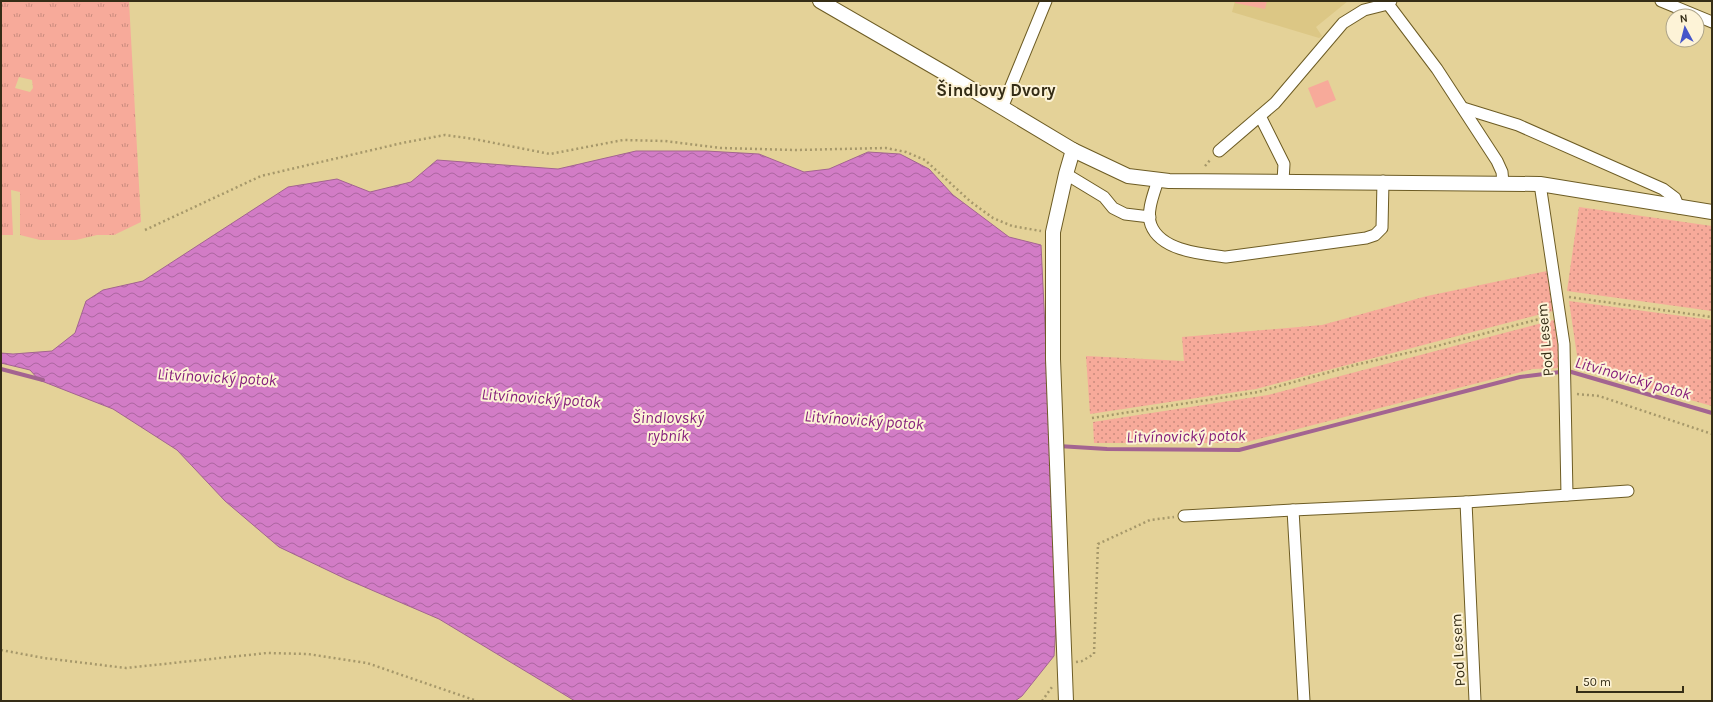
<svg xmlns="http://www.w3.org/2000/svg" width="1713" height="702" font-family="Karla,sans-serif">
	<defs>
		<pattern id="grass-tufts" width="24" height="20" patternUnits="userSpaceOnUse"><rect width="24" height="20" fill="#f7aa9a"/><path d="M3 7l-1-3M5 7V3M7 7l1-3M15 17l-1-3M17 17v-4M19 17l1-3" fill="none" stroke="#c98b7d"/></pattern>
		<pattern id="garden-dots" width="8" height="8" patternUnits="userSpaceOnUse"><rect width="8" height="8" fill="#f7aa9a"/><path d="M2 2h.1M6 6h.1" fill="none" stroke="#c98b7d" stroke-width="1.8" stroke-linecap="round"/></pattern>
		<pattern id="water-waves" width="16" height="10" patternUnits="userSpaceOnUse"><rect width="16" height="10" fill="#d27cc6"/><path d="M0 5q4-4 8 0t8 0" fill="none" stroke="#ab66a0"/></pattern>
	</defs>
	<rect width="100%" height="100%" fill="#e4d298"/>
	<!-- built -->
	<path fill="#dcc785" d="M 1235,1 L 1348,1 L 1316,27 L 1322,36 L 1319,38 L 1232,12 Z"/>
	<!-- grass -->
	<path fill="url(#grass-tufts)" fill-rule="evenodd" d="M 1,1 L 129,1 L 141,222 L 114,235 L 97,235 L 76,240 L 40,240 L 20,235 L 20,192 L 11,190 L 13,235 L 1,235 ZM 19,77 L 32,80 L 33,88 L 30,92 L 15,88 Z"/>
	<!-- park -->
	<g fill="#f7aa9a">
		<path d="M 1235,1 L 1267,1 L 1265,9 L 1235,3 Z"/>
		<path d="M 1328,80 L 1336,100 L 1316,108 L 1308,88 Z"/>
	</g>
	<!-- garden -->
	<g fill="url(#garden-dots)">
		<path d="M 1579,207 L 1712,226 L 1712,311 L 1567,291 Z"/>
		<path d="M 1547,271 L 1553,311 L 1256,389 L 1090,414 L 1086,356 L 1184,361 L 1182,337 L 1322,325 L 1427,296 Z"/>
		<path d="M 1569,301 L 1712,320 L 1712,406 L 1579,369 Z"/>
		<path d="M 1554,320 L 1561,368 L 1533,369 L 1243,443 L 1094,443 L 1093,422 L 1268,395 Z"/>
	</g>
	<!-- water -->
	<path fill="url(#water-waves)" stroke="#a36491" d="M 636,151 L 706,151 L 759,154 L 804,172 L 829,169 L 868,152 L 900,154 L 929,169 L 953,195 L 1009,237 L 1041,245 L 1058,596 L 1054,656 L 1022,696 L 1015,701 L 575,701 L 439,619 L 346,579 L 279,547 L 225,501 L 177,450 L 113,409 L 39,380 L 30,370 L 1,363 L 1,353 L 13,354 L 52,351 L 75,333 L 86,301 L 103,290 L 143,281 L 288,187 L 337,179 L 370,192 L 411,182 L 437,160 L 558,169 Z"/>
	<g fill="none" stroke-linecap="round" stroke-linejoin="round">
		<!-- stream -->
		<g stroke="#a36491" stroke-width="4">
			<path d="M 1,369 L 43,380"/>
			<path d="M 1058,446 L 1107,449 L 1239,450 L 1520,377 L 1568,371 L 1712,413"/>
		</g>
		<defs>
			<g id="minor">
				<path d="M 1661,1 L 1712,22"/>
				<path d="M 1388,4 L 1437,69 L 1497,161 L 1502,172 L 1503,183"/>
				<path d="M 1002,108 L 1046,1"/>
				<path d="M 1463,108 L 1518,125 L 1663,189 L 1675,198 L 1679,208"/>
				<path d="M 1260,116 L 1284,164 L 1283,181"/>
				<path d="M 1219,151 L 1275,103 L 1343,23 L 1364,10 L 1388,4 L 1391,1"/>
				<path d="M 1066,174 L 1104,197 L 1113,208 L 1125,214 L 1150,217"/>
				<path d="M 1158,180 C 1154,193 1146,212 1151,225 C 1161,251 1202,254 1226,257 L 1366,238 L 1375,235 L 1382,228 L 1383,181"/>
				<path d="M 1540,184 L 1564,344 L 1567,495"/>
				<path d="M 1466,502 L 1475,701"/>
				<path d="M 1184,516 L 1293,510"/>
				<path d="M 1304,701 L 1293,510 L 1466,502 L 1628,491"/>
			</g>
			<g id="tertiary">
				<path d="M 820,1 L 948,75 L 1073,150 L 1128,176 L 1169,181 L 1540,184 L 1712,212"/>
				<path d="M 1066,701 L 1053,359 L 1053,232 L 1066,174 L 1073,150"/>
			</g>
		</defs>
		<!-- minor casing -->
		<use href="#minor" stroke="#6d5c24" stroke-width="13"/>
		<!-- tertiary casing -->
		<use href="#tertiary" stroke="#6d5c24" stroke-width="16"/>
		<!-- path -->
		<g stroke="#a6986a" stroke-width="2.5" stroke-dasharray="2 3" stroke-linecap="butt">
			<path d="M 1205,166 L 1211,159"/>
			<path d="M 145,230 L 261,176 L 402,143 L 445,135 L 474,139 L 550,154 L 623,140 L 665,141 L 721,148 L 795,150 L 886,148 L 906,152 L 925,160 L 971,202 L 993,218 L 1012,226 L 1041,231"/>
			<path d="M 1569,297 L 1712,317"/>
			<path d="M 1577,394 L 1599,396 L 1712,434"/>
			<path d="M 1092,418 L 1258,392 L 1355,365 L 1433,347 L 1547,317"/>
			<path d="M 1,650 L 44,658 L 126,668 L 267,653 L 308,654 L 367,663 L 477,701"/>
			<path d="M 1076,662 L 1082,661 L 1094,654 L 1098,544 L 1150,520 L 1174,517"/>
			<path d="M 1042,701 L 1052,687"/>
		</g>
		<!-- minor -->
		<use href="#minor" stroke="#fff" stroke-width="11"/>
		<!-- tertiary -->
		<use href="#tertiary" stroke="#fff" stroke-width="14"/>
	</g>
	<g text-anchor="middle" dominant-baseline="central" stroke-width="4" stroke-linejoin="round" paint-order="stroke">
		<!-- street labels -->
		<g font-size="15" fill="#352d16" stroke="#fdf3d7">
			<text transform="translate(1545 340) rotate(-95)">Pod Lesem</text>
			<text transform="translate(1458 650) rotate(-93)">Pod Lesem</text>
		</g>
		<!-- water labels -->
		<g font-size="16" font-style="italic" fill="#87217d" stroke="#fdf3d7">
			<text transform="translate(217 377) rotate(3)">Litvínovický potok</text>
			<text transform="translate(1633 378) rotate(16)">Litvínovický potok</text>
			<text transform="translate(541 398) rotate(4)">Litvínovický potok</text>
			<text x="668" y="417">Šindlovský<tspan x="668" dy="18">rybník</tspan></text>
			<text transform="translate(864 420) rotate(4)">Litvínovický potok</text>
			<text transform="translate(1186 436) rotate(-1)">Litvínovický potok</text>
		</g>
		<!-- quarter labels -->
		<g font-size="17" font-weight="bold" fill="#352d16" stroke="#fdf3d7">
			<text x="996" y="90">Šindlovy Dvory</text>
		</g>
	</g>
	<!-- border -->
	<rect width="1713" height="702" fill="none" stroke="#352d16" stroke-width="4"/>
	<!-- north arrow -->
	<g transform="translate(1685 28) rotate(353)"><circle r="19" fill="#fdf3d7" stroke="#ada48a"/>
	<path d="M0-3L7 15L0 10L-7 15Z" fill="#4555c9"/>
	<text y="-6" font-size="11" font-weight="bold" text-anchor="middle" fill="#352d16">N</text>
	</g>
	<!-- scale -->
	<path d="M1577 686v6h106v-6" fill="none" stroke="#352d16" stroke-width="2"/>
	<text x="1583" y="686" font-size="12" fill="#352d16" stroke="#fdf3d7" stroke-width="3" paint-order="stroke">50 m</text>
</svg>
